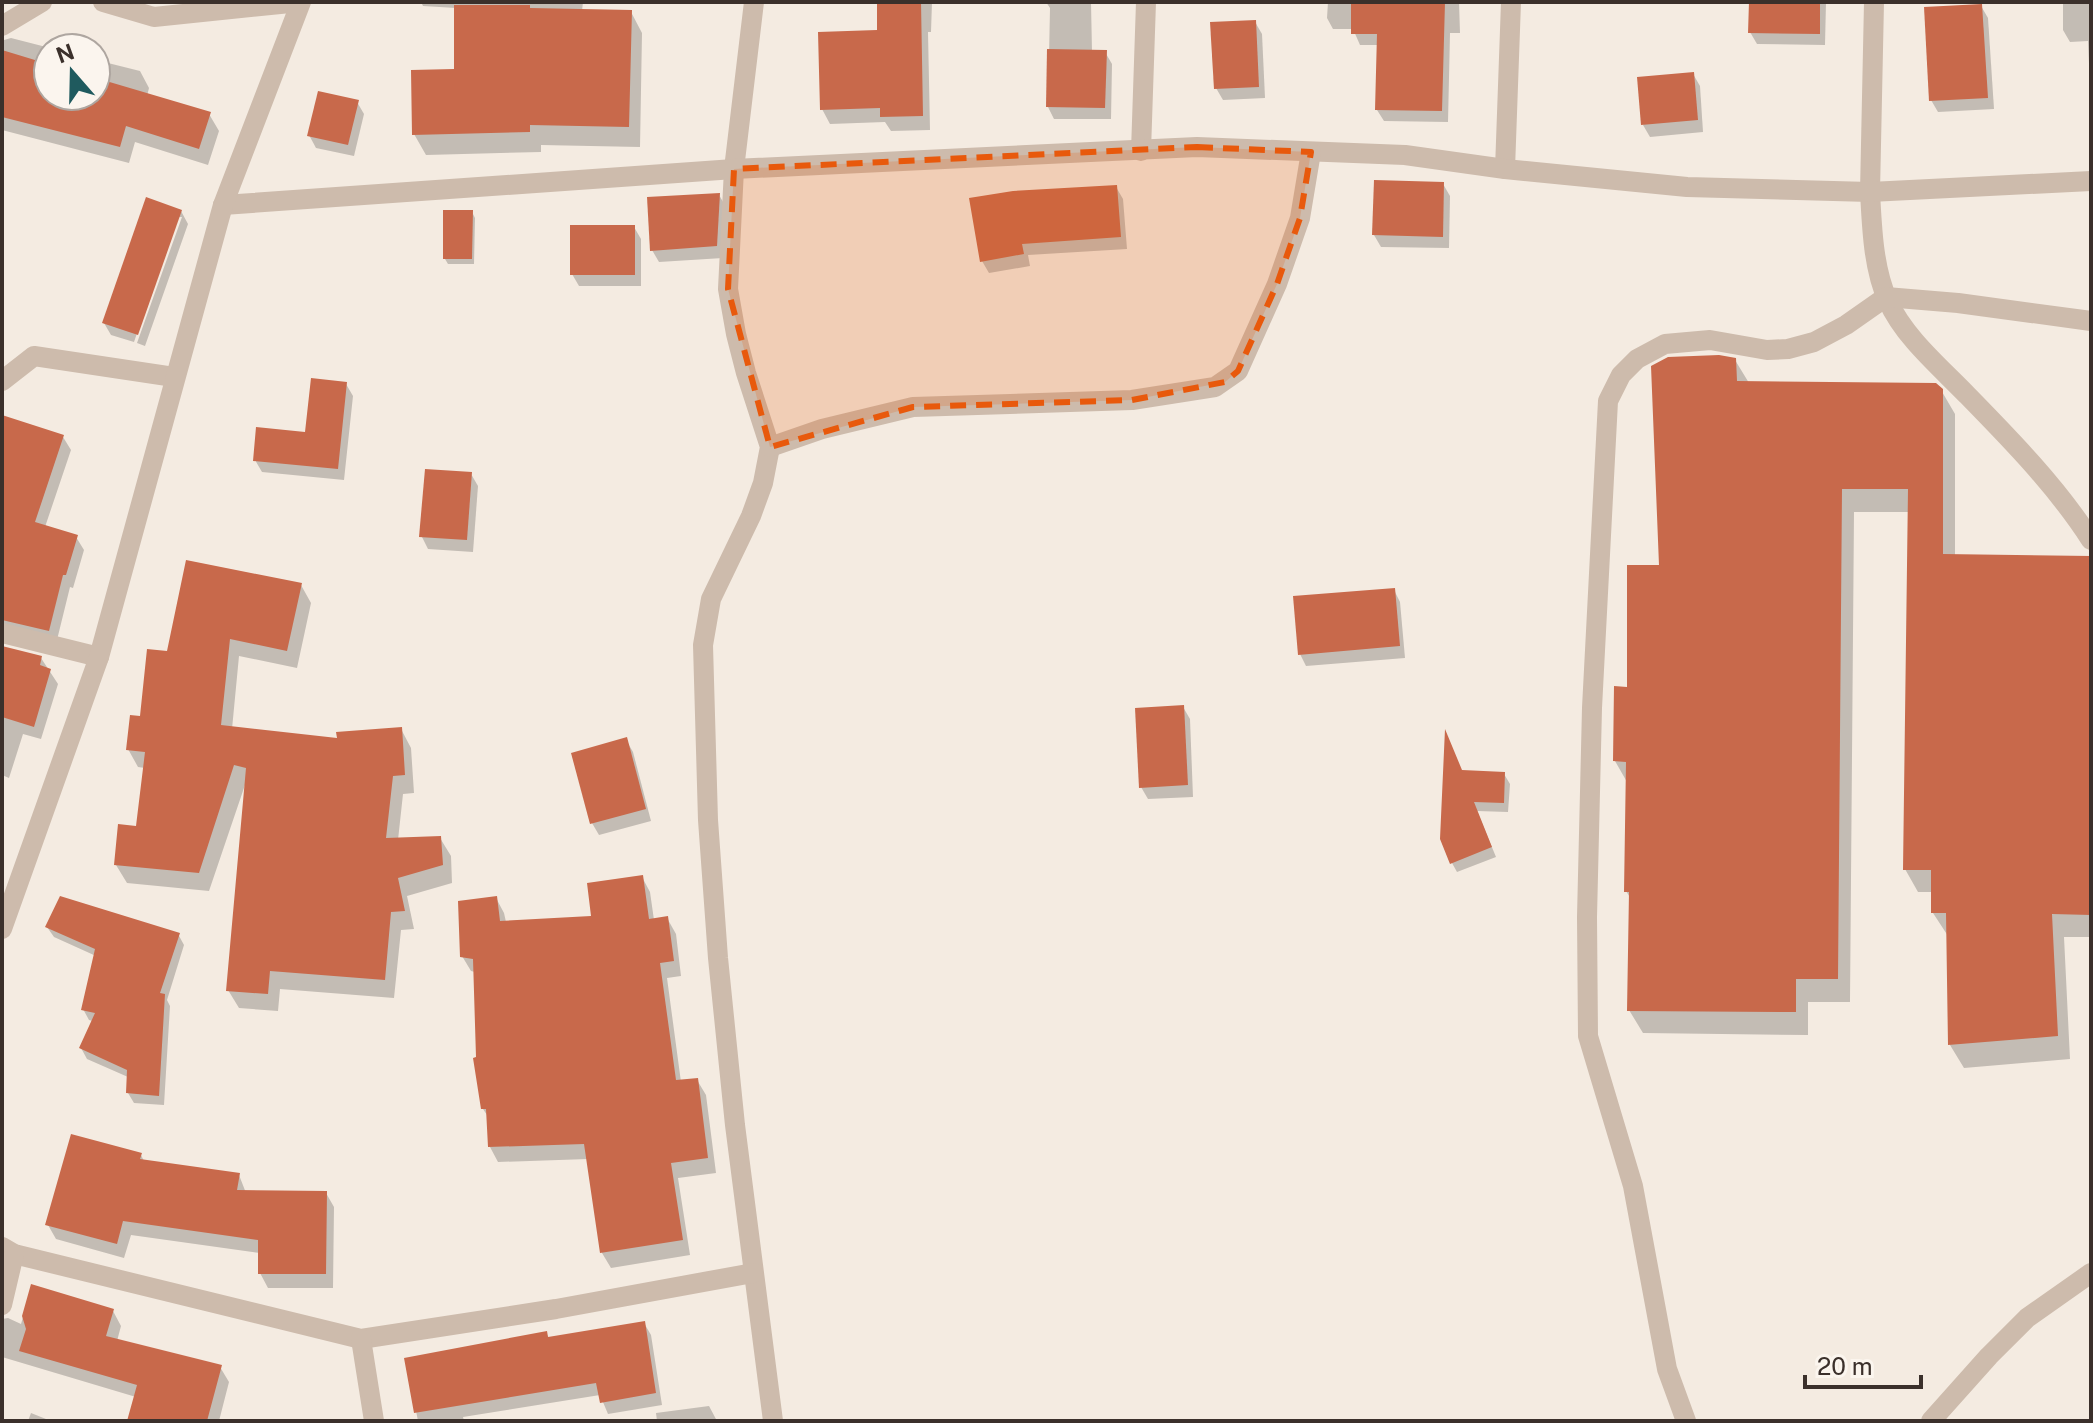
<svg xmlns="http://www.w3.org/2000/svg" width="2093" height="1423" font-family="'Public Sans',sans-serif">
	<rect width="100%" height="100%" fill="#f4ebe1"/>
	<!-- shadow -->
	<g fill="#0003">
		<path d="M 421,2 L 583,2 L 582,11 L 631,12 L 642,33 L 640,147 L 541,145 L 541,152 L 426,155 L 414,134 L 456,71 L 456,8 L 423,6 Z"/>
		<path d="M 879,2 L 932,2 L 931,32 L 928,32 L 930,130 L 891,131 L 885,122 L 830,124 L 822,109 L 878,32 Z"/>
		<path d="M 1046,2 L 1091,2 L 1092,52 L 1105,52 L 1112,64 L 1111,119 L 1054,119 L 1048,107 L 1050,8 Z"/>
		<path d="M 1328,2 L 1459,2 L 1460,33 L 1450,33 L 1448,122 L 1384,121 L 1377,110 L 1379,45 L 1360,45 L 1353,29 L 1333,29 L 1327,18 Z"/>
		<path d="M 1751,2 L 1826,2 L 1825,45 L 1757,44 L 1750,32 Z"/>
		<path d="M 2063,2 L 2091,2 L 2091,109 L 2088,41 L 2070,42 L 2063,30 Z"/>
		<path d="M 1981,6 L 1988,18 L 1994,109 L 1938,112 L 1931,100 Z"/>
		<path d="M 1255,22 L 1262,34 L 1265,98 L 1223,100 L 1216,88 Z"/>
		<path d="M 11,38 L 50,48 L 48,96 L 96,96 L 96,60 L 140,71 L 149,88 L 147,96 L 209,114 L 219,131 L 208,165 L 135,142 L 129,163 L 2,130 L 2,48 L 4,40 Z"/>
		<path d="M 1693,74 L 1700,86 L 1703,132 L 1650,137 L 1643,125 Z"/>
		<path d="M 357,102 L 364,114 L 354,156 L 316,148 L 309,135 Z"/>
		<path d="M 1443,184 L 1450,196 L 1449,248 L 1381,247 L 1374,235 Z"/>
		<path d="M 1116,187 L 1123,199 L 1127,249 L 1028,255 L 1030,266 L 989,273 L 982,261 Z"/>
		<path d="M 719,195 L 726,207 L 723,258 L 659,262 L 652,250 Z"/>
		<path d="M 181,211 L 188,224 L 145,346 L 137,343 L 182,217 L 177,217 L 134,342 L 111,335 L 104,323 Z"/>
		<path d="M 472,212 L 475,218 L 474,264 L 448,264 L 445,259 Z"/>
		<path d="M 634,227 L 641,239 L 641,286 L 579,286 L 572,274 Z"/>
		<path d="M 1735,360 L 1749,383 L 1941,390 L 1955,414 L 1955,557 L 2091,558 L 2091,937 L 2064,937 L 2070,1059 L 1964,1068 L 1950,1045 L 1948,936 L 1933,913 L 1933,892 L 1918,892 L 1905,869 L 1910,512 L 1854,512 L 1850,1002 L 1808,1002 L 1808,1035 L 1643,1033 L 1629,1010 L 1631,899 L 1626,891 L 1627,782 L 1615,761 L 1629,689 L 1661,567 Z"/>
		<path d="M 346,384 L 353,396 L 344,480 L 262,472 L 255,460 L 306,434 Z"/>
		<path d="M 2,417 L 63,437 L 71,450 L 45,527 L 76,537 L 84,550 L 73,588 L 70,587 L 56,644 L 2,638 Z"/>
		<path d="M 471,474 L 478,486 L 473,552 L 428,549 L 422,537 Z"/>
		<path d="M 301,585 L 311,603 L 297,668 L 239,656 L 232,729 L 339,741 L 401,729 L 411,748 L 414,793 L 403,794 L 398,840 L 440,838 L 451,856 L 452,883 L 407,896 L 414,929 L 401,930 L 394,998 L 280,989 L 278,1011 L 239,1008 L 228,990 L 247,779 L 209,891 L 127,883 L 116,865 L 137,828 L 145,768 L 138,767 L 128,749 L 169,653 Z"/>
		<path d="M 1394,590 L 1400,602 L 1405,658 L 1306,666 L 1300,654 Z"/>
		<path d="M 2,647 L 41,658 L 58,684 L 41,739 L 23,734 L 9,778 L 2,775 Z"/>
		<path d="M 1183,707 L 1190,719 L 1193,797 L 1148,799 L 1141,787 Z"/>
		<path d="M 626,740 L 633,752 L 651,821 L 599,835 L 592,823 Z"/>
		<path d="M 1462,772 L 1504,774 L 1510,784 L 1508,812 L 1477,811 L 1496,857 L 1457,872 L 1452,863 Z"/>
		<path d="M 642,877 L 650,892 L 654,920 L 667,918 L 676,934 L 681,976 L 667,978 L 681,1082 L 697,1080 L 706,1095 L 716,1173 L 678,1178 L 690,1255 L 611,1268 L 602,1253 L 588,1159 L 498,1162 L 490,1147 L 489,1118 L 483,1109 L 478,1059 L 475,972 L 471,971 L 462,956 L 496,898 L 504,913 L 506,922 L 594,918 Z"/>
		<path d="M 47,927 L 178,934 L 184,945 L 167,1000 L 170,1006 L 164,1105 L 134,1103 L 128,1093 L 128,1077 L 87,1059 L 81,1048 L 93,1021 L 89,1020 L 83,1009 L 96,956 L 54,937 Z"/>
		<path d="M 141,1155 L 144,1161 L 239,1175 L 246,1193 L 326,1193 L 334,1207 L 333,1288 L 268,1288 L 260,1273 L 260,1253 L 131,1235 L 124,1258 L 56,1239 L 48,1225 Z"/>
		<path d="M 32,1287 L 113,1311 L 121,1326 L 117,1341 L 220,1367 L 229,1382 L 219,1421 L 129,1421 L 136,1397 L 2,1357 L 2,1319 L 8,1318 L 21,1324 Z"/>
		<path d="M 644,1323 L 651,1335 L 662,1405 L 608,1414 L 600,1395 L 463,1417 L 464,1421 L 418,1421 L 406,1360 L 546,1333 L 549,1338 Z"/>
		<path d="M 709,1406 L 717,1421 L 657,1421 L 656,1413 Z"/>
		<path d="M 31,1413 L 51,1421 L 28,1421 Z"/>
	</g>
	<!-- building -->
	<g fill="#c8694b">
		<path d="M 877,2 L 921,2 L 923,116 L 880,117 L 880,108 L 820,110 L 818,32 L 877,30 Z"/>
		<path d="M 1351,2 L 1445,2 L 1442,111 L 1375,110 L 1377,34 L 1351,34 Z"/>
		<path d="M 1749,2 L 1820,2 L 1820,34 L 1748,33 Z"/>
		<path d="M 1982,4 L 1988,98 L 1929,101 L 1924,7 Z"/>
		<path d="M 454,5 L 530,5 L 530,8 L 632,10 L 629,127 L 530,125 L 530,132 L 412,135 L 411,70 L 454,69 Z"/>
		<path d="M 1256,20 L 1259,87 L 1214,89 L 1210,22 Z"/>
		<path d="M 1047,49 L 1107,50 L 1105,108 L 1046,107 Z"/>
		<path d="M 2,50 L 48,64 L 48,96 L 96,96 L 96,78 L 211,112 L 199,149 L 126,126 L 120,147 L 2,117 Z"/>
		<path d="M 1694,72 L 1698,120 L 1641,125 L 1637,77 Z"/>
		<path d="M 318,91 L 359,100 L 348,145 L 307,136 Z"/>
		<path d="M 1374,180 L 1444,182 L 1443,237 L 1372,235 Z"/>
		<path d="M 1117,185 L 1121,237 L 1022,244 L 1024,254 L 980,262 L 969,198 L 1013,191 Z"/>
		<path d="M 720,193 L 717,246 L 650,251 L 647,197 Z"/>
		<path d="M 146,197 L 182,210 L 138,335 L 102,323 Z"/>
		<path d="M 443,210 L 473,210 L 472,259 L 443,259 Z"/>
		<rect x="570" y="225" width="65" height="50"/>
		<path d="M 1719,355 L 1736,358 L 1737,381 L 1936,383 L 1943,389 L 1943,554 L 2091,556 L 2091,915 L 2052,914 L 2058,1036 L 1948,1045 L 1946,913 L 1931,913 L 1931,870 L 1903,870 L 1908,489 L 1842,489 L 1838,979 L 1796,979 L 1796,1012 L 1627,1011 L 1629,892 L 1624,892 L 1626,762 L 1613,761 L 1614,686 L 1627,687 L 1627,565 L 1659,565 L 1651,366 L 1668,357 Z"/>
		<path d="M 311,378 L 347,382 L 338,469 L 253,461 L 256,427 L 305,432 Z"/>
		<path d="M 2,415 L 64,435 L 35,522 L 78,535 L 66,575 L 63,575 L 49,631 L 2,620 Z"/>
		<path d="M 425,469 L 472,472 L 467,540 L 419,537 Z"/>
		<path d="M 186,560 L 302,583 L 287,651 L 230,639 L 221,725 L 337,738 L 336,732 L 402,727 L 405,775 L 393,776 L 386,838 L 441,836 L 443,865 L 398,878 L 405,911 L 391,912 L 385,980 L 270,971 L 268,994 L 226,991 L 246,768 L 234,765 L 199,873 L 114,865 L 118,824 L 136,826 L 145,752 L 126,750 L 130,715 L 140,716 L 147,649 L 167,651 Z"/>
		<path d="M 1395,588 L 1400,646 L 1298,655 L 1293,596 Z"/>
		<path d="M 2,646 L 42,656 L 40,665 L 51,669 L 34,727 L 2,717 Z"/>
		<path d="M 1184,705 L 1188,785 L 1139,788 L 1135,708 Z"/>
		<path d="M 1445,729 L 1462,770 L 1505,772 L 1504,803 L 1474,802 L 1492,847 L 1450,864 L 1440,839 Z"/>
		<path d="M 627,737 L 646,809 L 590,824 L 571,753 Z"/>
		<path d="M 643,875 L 649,919 L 668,916 L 674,961 L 660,963 L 676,1080 L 698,1078 L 708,1158 L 671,1163 L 683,1240 L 600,1253 L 584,1144 L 488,1147 L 486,1109 L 481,1109 L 473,1058 L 476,1057 L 473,959 L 460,957 L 458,901 L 497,896 L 500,921 L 591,916 L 587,883 Z"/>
		<path d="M 60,896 L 180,933 L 160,993 L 165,994 L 159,1096 L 126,1093 L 127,1070 L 79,1048 L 95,1013 L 81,1010 L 95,949 L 45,927 Z"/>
		<path d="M 71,1134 L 142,1153 L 140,1159 L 240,1173 L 237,1190 L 327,1191 L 326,1274 L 258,1274 L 258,1240 L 123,1221 L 117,1244 L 45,1225 Z"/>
		<path d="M 31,1284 L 114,1309 L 106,1336 L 222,1365 L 207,1421 L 127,1421 L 137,1385 L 19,1351 L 26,1329 L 22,1316 Z"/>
		<path d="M 645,1321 L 656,1393 L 600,1403 L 596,1383 L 414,1413 L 404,1358 L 547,1331 L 548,1337 Z"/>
	</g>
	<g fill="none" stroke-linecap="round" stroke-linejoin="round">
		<!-- lane -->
		<g stroke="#cdbbac" stroke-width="20">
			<path d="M 1870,192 C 1872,227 1873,268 1888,301 C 1904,337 1940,367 1967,395 C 2011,440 2057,487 2091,540"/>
			<path d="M 1686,1421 L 1667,1369 L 1633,1186 L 1588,1036 L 1587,917 L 1592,708 L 1608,401 L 1621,375 L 1637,359 L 1665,344 L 1710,340 L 1767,350 L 1788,349 L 1814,342 L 1846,325 L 1886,297 L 1958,303 L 2091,321"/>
			<path d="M 1931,1421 L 1989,1356 L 2027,1318 L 2091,1273"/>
		</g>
		<!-- street -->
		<g stroke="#cdbbac" stroke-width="20">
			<path d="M 103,2 L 154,17 L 300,2"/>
			<path d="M 754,2 L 734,169 L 728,289 L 736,334 L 746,373 L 770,447 L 763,483 L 751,516 L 711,599 L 703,645 L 708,820 L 718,958 L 735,1125 L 773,1421"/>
			<path d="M 2,26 L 42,2"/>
			<path d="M 1141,151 L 1146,2"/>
			<path d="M 1505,169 L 1511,2"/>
			<path d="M 1870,192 L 1874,2"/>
			<path d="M 223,205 L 734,169 L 1197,147 L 1405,155 L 1505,169 L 1687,187 L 1870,192 L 2091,181"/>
			<path d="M 2,381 L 34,356 L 174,377"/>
			<path d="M 770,447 L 822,429 L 913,407 L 1132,400 L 1215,387 L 1238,371 L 1277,284 L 1300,218 L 1311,152"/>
			<path d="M 2,633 L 99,657"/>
			<path d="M 2,929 L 99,657 L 223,205 L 301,2"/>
			<path d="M 2,1247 L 14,1254 L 361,1339 L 556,1309 L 753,1273"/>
			<path d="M 2,1305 L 14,1254"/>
			<path d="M 361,1339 L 374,1421"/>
		</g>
	</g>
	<!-- marked area -->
	<path fill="#e8590c" fill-opacity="0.2" stroke="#e8590c" stroke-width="6" stroke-dasharray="16 10" stroke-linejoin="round" d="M 1197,147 L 1311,152 L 1300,218 L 1277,284 L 1238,371 L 1225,382 L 1132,400 L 913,407 L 770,447 L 728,289 L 734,169 Z"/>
	<!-- border -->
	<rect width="2093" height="1423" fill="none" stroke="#3b302b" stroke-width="8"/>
	<!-- north arrow -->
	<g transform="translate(72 72) rotate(340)"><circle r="38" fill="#fbf5ee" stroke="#aea6a0" stroke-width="2"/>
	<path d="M0-6L14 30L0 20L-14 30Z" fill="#1f5a5e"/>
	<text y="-12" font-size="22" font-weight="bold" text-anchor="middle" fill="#3b302b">N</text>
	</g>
	<!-- scale -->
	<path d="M1805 1375v12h116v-12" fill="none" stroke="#3b302b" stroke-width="4"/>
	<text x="1817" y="1375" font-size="24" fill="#3b302b" stroke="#fbf5ee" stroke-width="6" paint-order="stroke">20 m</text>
</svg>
